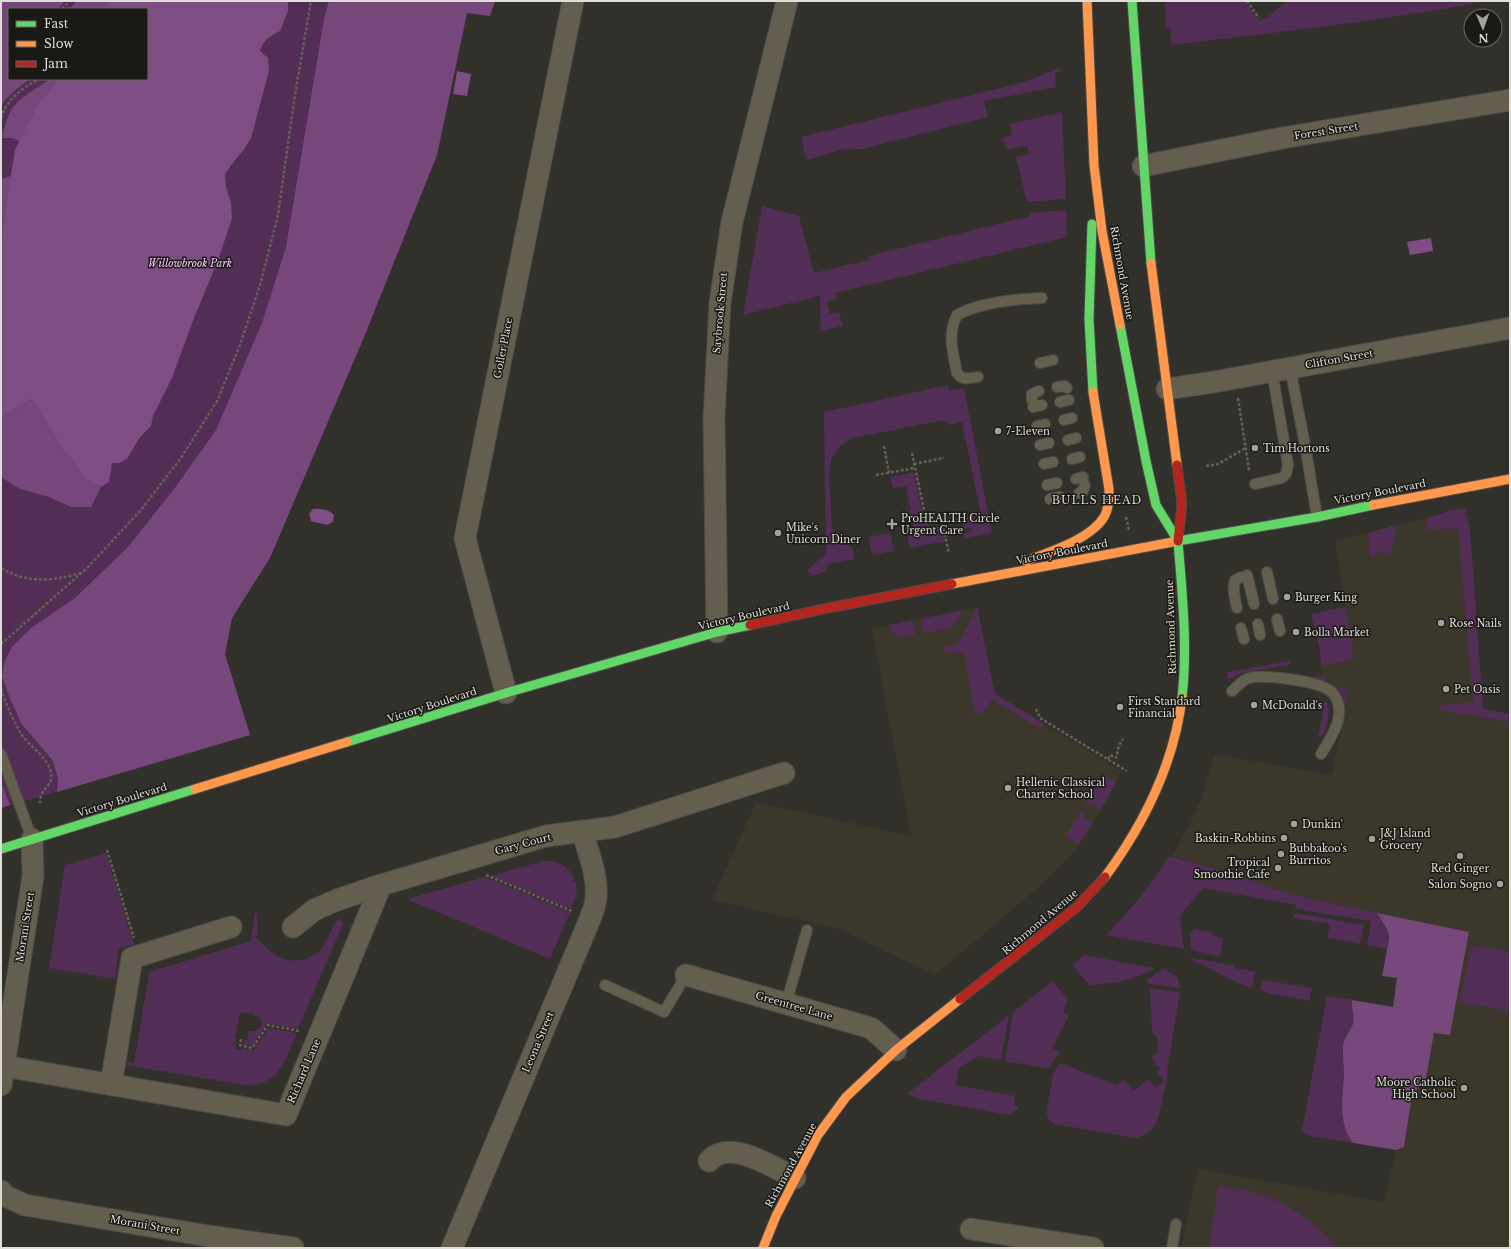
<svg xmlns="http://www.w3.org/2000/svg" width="1511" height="1249" font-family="'Libre Baskerville',serif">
	<rect width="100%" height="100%" fill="#31302b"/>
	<!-- built -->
	<g fill="#3b372a">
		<path d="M 1465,508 L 1470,529 L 1483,709 L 1510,714 L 1510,1248 L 1181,1248 L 1198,1169 L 1384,1202 L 1396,1150 L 1404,1147 L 1412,1096 L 1426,1078 L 1434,1032 L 1450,1035 L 1469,933 L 1289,894 L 1234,874 L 1172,856 L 1190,823 L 1204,792 L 1214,754 L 1332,775 L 1349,690 L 1329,684 L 1323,676 L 1321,666 L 1354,660 L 1335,541 L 1445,513 L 1447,511 Z"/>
		<path d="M 977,607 L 995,694 L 1121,771 L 1110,794 L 1086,835 L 1065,862 L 1041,885 L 935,975 L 842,930 L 712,900 L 756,802 L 911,836 L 872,629 Z"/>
	</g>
	<!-- green -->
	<g fill="#522d55" fill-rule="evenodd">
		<path d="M 1,1 L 495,1 L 490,16 L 467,13 L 437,155 L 364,337 L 270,558 L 232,618 L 225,654 L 250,735 L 1,808 ZM 9,9 L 147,9 L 147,79 L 9,79 Z"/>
		<path d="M 1165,1 L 1245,1 L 1259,21 L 1262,18 L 1264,20 L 1287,1 L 1482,2 C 1379,21 1275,33 1171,45 L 1171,29 L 1166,28 Z"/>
		<path d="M 1060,68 L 1060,72 L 1055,73 L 1056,87 L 984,101 L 988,117 L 862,149 L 840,150 L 806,160 L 801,137 L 1021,83 Z"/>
		<path d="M 1062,112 L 1066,199 L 1027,202 L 1016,157 L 1029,154 L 1027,145 L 1007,150 L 1003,138 L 1012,135 L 1009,124 Z"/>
		<path d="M 762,206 L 799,216 L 814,273 L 869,260 L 868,256 L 1030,216 L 1030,213 L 1066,210 L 1067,235 L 1063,238 L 835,293 L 836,299 L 827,302 L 830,314 L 839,312 L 843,326 L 821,331 L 820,296 L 743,315 Z"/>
		<path d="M 948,385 L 949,391 L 964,388 L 992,533 L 965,538 L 964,534 L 972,532 L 971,528 L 964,529 L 962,522 L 964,520 L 981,515 L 962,422 L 950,425 L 943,420 L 853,438 C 824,451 829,476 831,503 C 831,511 830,523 834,531 C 838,539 844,543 852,547 L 855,559 L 829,564 L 824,572 L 815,575 L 811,575 L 808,571 L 808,569 C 812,566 822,556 826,555 L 824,412 Z"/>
		<path d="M 914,472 L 926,531 L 942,528 L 945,541 L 910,548 L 906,529 L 914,528 L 911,513 L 909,513 L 908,511 L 911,510 L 906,486 L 893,488 L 890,477 Z"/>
		<path d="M 1465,508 L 1470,529 L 1483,709 L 1510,714 L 1510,722 L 1440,710 L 1440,705 L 1473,702 L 1458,528 L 1426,530 L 1427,518 L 1445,513 L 1447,511 Z"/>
		<path d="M 1397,525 L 1390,556 L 1377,551 L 1374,557 L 1370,555 L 1368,533 Z"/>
		<path d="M 890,533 L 894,551 L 872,555 L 868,537 Z"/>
		<path d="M 977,607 L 995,694 L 1044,724 L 1040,729 L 992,699 L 983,713 L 975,714 L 964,654 L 960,652 L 945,654 L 944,647 L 958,644 Z"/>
		<path d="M 1346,607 L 1354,660 L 1321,666 L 1320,650 L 1311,614 Z"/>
		<path d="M 963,610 L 952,628 L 923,633 L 920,619 Z"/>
		<path d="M 913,620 L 915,635 L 900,638 L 891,632 L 889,625 Z"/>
		<path d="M 1290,661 L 1290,664 L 1288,665 L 1242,673 L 1233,678 L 1227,679 L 1228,672 Z"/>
		<path d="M 1323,676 L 1329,684 L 1349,690 L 1345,707 C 1345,687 1322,684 1307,679 Z"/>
		<path d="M 1325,700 C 1333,708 1327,724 1324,734 L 1318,738 Z"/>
		<path d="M 1104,775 L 1116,782 L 1101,810 L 1090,803 L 1088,806 L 1085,805 Z"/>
		<path d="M 1081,811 L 1084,813 L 1082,816 L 1093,823 L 1079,844 L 1065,836 Z"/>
		<path d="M 106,853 L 134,944 L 119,948 L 115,979 L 49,968 L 65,865 Z"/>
		<path d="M 1169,856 L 1234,874 L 1289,894 L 1377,913 L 1388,931 L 1387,949 L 1367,945 L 1371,921 L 1295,909 L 1296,905 L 1203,888 L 1180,916 L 1184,949 L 1106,935 C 1130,911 1151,885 1169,856 Z"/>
		<path d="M 543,861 C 557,860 570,866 575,880 L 572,881 L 572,882 L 576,882 L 577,893 L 571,909 L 491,876 Z"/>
		<path d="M 485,877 L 570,912 L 550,959 L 409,900 L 411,898 Z"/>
		<path d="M 255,913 L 257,913 L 258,935 L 254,935 C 269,951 284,967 307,958 C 313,956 319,953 322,948 C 328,939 331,929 337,920 L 340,919 L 343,924 L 298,1029 L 266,1023 L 265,1027 L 252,1045 L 243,1044 L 244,1040 L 247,1040 L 249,1031 L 255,1031 L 260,1027 L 262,1022 L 259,1017 L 254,1016 L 254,1014 L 240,1012 L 235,1038 L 237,1039 L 235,1049 L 242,1050 L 242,1048 L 253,1050 L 269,1028 L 297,1033 C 285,1059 282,1080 251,1086 L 119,1064 L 124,1061 L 134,1063 L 149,972 L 251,941 Z"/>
		<path d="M 1294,913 L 1364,925 L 1360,944 L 1327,938 L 1330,924 L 1294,918 Z"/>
		<path d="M 1195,929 L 1212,932 L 1212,936 L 1223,938 L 1220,956 L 1191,950 L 1190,934 Z"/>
		<path d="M 1471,945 L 1510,952 L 1510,1011 L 1460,1002 Z"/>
		<path d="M 1084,955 L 1155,968 C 1136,980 1112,984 1089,985 L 1073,965 Z"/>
		<path d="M 1192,958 L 1234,966 L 1234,968 L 1255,972 L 1252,988 C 1230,982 1212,967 1190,960 Z"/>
		<path d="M 1163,969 L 1177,976 L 1180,988 L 1148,984 L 1147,980 Z"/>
		<path d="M 1262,980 L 1312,988 L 1309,1001 L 1271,994 L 1260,990 Z"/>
		<path d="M 1053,981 L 1068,1000 L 1063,1012 L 1069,1016 L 1052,1048 L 1060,1052 L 1048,1069 L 1005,1061 L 1013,1012 Z"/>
		<path d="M 1150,988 L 1180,992 L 1167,1071 C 1168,1079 1166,1084 1164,1092 C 1159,1111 1161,1133 1135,1138 L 1055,1124 L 1050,1121 L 1047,1115 L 1047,1108 L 1053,1074 L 1060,1063 L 1117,1085 L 1124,1080 L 1133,1091 L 1149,1079 L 1155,1088 L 1164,1081 L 1157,1072 L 1160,1069 L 1151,1058 L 1158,1052 L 1157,1038 L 1152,1033 Z"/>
		<path d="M 1327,996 L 1352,1000 C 1351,1008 1355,1017 1353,1024 C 1350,1033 1343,1039 1342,1050 C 1342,1057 1344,1066 1344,1074 C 1343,1096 1340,1124 1353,1143 L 1306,1135 L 1302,1130 Z"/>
		<path d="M 1009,1015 L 1001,1060 L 978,1056 L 959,1068 L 956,1085 L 1015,1096 L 1014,1106 L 1019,1106 C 1017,1111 1014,1113 1009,1115 L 920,1099 L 907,1094 Z"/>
		<path d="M 1218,1186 C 1231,1188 1245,1190 1258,1194 C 1288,1202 1317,1224 1337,1248 L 1209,1248 Z"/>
	</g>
	<!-- forest -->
	<g fill="#75477b">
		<path d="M 1,1 L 65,1 L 58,9 L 9,9 L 9,79 L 30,79 C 19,87 7,95 1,107 Z"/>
		<path d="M 77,1 L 109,1 L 105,9 L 69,9 Z"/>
		<path d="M 329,1 L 495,1 L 490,16 L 467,13 L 437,155 L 364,337 L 270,558 L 232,618 L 225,654 L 250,735 L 57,792 L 58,779 L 53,761 L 21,723 L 9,696 L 2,676 L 5,660 L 12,647 L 31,628 L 75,598 L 129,546 L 174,489 L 216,430 L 262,323 L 286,247 L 324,19 Z"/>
		<path d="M 50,79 L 58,79 L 38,104 L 20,141 L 12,138 L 2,138 C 11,98 19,101 50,79 Z"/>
		<path d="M 11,176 L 4,218 L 1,251 L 1,179 Z"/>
		<path d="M 31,399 L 64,450 L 86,479 L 101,487 L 91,507 L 71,507 L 49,497 L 20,489 L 1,477 L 1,418 Z"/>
		<path d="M 1,782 L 10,805 L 1,808 Z"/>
		<path d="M 1377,913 L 1469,932 L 1450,1035 L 1434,1033 L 1426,1078 L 1412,1096 L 1404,1147 L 1396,1150 L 1353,1143 C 1337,1120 1343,1101 1344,1074 C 1344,1063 1341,1052 1344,1041 C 1346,1035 1351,1030 1353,1024 C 1355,1017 1351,1008 1352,1000 L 1393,1007 L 1397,978 L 1382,976 L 1389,939 L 1388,931 Z"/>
	</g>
	<!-- water -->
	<g fill="#7d4d83">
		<path d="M 109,1 L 288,1 L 288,11 L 280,31 C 270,36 263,40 260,51 L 268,58 L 269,71 L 251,138 L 243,151 L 235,160 L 225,174 L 226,187 L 231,202 L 232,218 L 219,258 L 194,318 L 172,378 L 153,416 L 151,426 L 140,437 L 127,459 L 119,463 L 112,463 L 109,482 L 101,487 L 86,479 L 64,450 L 31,399 L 1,418 L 1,251 L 4,218 L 15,150 L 38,104 L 58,79 L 147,79 L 147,9 L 105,9 Z"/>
		<path d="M 457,71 L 471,74 L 467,96 L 453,94 Z"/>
		<path d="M 1431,238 L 1433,251 L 1410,255 L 1407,242 Z"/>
		<path d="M 313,509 C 320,508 330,510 334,515 L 333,522 L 327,525 L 311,521 L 309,514 Z"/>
	</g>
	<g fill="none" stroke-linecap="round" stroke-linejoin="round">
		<defs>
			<g id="lane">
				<path d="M 1040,363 L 1053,360"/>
				<path d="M 1290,368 L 1305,445 L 1317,517"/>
				<path d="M 978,377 C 970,378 962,381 957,373 C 953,353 947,334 957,315 C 979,303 1017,299 1042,298"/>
				<path d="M 1057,387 L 1065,386 L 1067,388"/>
				<path d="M 1032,400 L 1032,394 L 1039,391"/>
				<path d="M 1060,402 L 1069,400"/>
				<path d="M 1033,407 L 1042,405"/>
				<path d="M 1064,420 L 1072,418"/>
				<path d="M 1037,426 L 1045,424"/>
				<path d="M 1068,440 L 1076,438"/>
				<path d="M 1040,445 L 1049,443"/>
				<path d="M 1072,459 L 1080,457"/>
				<path d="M 1044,464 L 1053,462"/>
				<path d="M 1076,479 L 1083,477"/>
				<path d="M 1255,484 L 1282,478 L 1286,474 L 1288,465 L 1272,371"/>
				<path d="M 1047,485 L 1057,483"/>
				<path d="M 1079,493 L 1083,491 L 1085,485"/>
				<path d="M 1050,499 L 1060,497"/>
				<path d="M 1267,572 L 1273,599"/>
				<path d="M 1247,575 L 1254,604"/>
				<path d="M 1237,608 C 1235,599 1232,589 1235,580 L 1242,577"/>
				<path d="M 1277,619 L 1280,631"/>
				<path d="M 1258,624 L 1260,635"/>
				<path d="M 1241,628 L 1244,639"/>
				<path d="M 1232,691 C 1237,687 1242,680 1249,678 C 1264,674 1314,681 1327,689 C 1332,691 1337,698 1338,703 C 1343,720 1330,740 1321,754"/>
				<path d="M 1,754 L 32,839"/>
				<path d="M 605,985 L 664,1012 L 686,975"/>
				<path d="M 786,1004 L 807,930"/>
				<path d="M 1172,1248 L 1176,1224"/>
			</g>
			<g id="street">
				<path d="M 1143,166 L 1282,138 L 1510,100"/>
				<path d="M 1167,389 L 1214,382 L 1510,328"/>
				<path d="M 717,632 L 714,418 L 720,303 L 732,222 L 787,1"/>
				<path d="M 506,693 L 465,538 L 573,1"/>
				<path d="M 293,927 L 314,910 L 337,900 L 381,885 L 546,836 L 615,827 L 784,773"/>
				<path d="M 686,975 L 871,1028 L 896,1050"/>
				<path d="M 4,1066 L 286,1115 L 381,885"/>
				<path d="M 1,1085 L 33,876 L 32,839"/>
				<path d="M 111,1085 L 132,958 L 231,927"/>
				<path d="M 709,1161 C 712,1158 716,1155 719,1154 C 740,1146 777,1169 795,1178"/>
				<path d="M 1,1191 L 5,1196 L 25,1205 L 208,1236 L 293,1248"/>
				<path d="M 971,1229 L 1093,1248"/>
				<path d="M 452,1248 L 590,919 C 592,914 594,909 595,904 C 600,881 589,854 582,831"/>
			</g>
			<g id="fast">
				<path d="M 1132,1 L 1151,263"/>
				<path d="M 1092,224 L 1089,319 L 1093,392"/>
				<path d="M 1120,325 L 1146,461 L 1156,505 L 1178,541"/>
				<path d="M 1182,698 C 1188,645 1182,593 1178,541 L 1317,517 L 1373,505"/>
				<path d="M 347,742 L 506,693 L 717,632 L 750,625"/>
				<path d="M 1,849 L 195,789"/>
			</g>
			<g id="slow">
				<path d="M 1087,1 L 1094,165 L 1102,231 L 1120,325"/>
				<path d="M 1151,263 L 1177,465"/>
				<path d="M 1373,505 L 1510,479"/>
				<path d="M 1026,561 C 1049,552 1091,539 1104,517 C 1109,509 1109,498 1109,489 L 1093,392"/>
				<path d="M 952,584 L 1178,541"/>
				<path d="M 195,789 L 347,742"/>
				<path d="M 1105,877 C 1144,824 1174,764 1182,698"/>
				<path d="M 763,1248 L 776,1216 L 818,1135 L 846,1097 L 896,1050 L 960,999"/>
			</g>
			<g id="jam">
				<path d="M 1177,465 L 1182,504 L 1178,541"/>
				<path d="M 750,625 L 828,608 L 952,584"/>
				<path d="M 960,999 L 1077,907 L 1105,877"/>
			</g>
		</defs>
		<!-- lane casing -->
		<use href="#lane" stroke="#4c4b48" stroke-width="12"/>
		<!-- street casing -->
		<use href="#street" stroke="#4c4b48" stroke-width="23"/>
		<!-- fast casing -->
		<use href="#fast" stroke="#4c4b48" stroke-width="11"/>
		<!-- slow casing -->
		<use href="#slow" stroke="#4c4b48" stroke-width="11"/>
		<!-- jam casing -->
		<use href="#jam" stroke="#4c4b48" stroke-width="11"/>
		<!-- path -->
		<g stroke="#636156" stroke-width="2.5" stroke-dasharray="3 2" stroke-linecap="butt">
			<path d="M 1247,1 L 1259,18"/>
			<path d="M 62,9 L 70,1"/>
			<path d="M 1,118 C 7,99 22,88 39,79"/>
			<path d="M 1238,398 L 1249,470"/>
			<path d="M 884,446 L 889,473"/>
			<path d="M 912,453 L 928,529 L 943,527 L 949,553"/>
			<path d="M 914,464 L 944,458"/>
			<path d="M 1206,466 L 1218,464 L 1246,448"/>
			<path d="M 876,475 L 915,468"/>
			<path d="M 1126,517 L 1129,530"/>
			<path d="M 1,568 C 28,584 52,581 81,573"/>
			<path d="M 1,644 L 87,568 L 141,510 L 181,458 L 217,401 L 240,345 L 260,285 L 278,215 L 295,95 L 311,1"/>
			<path d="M 1,689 C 6,704 13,720 21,734 C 30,747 48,757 51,773 C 54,787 39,788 40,803"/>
			<path d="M 1036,709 L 1040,718 L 1127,771"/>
			<path d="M 1108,759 L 1110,755 L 1116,758 L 1119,745 L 1123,739"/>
			<path d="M 107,850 L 134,938"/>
			<path d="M 486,875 L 572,911"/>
			<path d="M 241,1039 L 240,1045 L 252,1048 L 268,1025 L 299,1031"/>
		</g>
		<!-- lane -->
		<use href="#lane" stroke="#635e4e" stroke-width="10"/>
		<!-- street -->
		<use href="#street" stroke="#635e4e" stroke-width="21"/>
		<!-- fast -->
		<use href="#fast" stroke="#63d668" stroke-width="9"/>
		<!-- slow -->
		<use href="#slow" stroke="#ff974d" stroke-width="9"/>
		<!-- jam -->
		<use href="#jam" stroke="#b3261e" stroke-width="9"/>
	</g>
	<!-- markers -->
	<g fill="#a2a19b" stroke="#1a1915" stroke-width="1.5">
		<circle cx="998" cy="431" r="4"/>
		<circle cx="1255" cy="448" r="4"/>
		<path d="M890 518h4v4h4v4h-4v4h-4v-4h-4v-4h4z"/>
		<circle cx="778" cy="533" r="4"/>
		<circle cx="1287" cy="597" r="4"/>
		<circle cx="1441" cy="623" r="4"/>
		<circle cx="1296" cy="632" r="4"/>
		<circle cx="1446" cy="689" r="4"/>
		<circle cx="1254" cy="705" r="4"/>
		<circle cx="1120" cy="707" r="4"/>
		<circle cx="1008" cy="788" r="4"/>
		<circle cx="1294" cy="824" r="4"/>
		<circle cx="1284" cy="838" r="4"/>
		<circle cx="1372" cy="839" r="4"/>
		<circle cx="1281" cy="854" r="4"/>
		<circle cx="1460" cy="856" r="4"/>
		<circle cx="1278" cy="868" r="4"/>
		<circle cx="1500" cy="884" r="4"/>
		<circle cx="1464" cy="1088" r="4"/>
	</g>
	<g text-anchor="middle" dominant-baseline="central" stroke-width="3" stroke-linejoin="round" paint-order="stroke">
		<!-- street labels -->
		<g font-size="10" fill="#dfded8" stroke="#1a1915">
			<text transform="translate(1326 131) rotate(-9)">Forest Street</text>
			<text transform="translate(1122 273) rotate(80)">Richmond Avenue</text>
			<text transform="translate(720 313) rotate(-85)">Saybrook Street</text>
			<text transform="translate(503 348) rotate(-79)">Goller Place</text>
			<text transform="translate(1339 359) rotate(-10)">Clifton Street</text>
			<text transform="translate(1380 492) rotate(-11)">Victory Boulevard</text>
			<text transform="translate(1062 552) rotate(-11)">Victory Boulevard</text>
			<text transform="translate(744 616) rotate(-13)">Victory Boulevard</text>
			<text transform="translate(1171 627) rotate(-92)">Richmond Avenue</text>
			<text transform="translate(432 705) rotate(-18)">Victory Boulevard</text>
			<text transform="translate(122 800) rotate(-17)">Victory Boulevard</text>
			<text transform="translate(523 844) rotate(-15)">Gary Court</text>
			<text transform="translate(1040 922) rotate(-40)">Richmond Avenue</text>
			<text transform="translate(25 927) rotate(-81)">Morani Street</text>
			<text transform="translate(794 1006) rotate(16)">Greentree Lane</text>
			<text transform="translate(538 1042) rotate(-67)">Leona Street</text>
			<text transform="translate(304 1071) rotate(-67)">Richard Lane</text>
			<text transform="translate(791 1165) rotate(-61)">Richmond Avenue</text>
			<text transform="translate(145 1225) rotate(10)">Morani Street</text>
		</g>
		<!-- park labels -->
		<g font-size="10" font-style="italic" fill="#f5c8fb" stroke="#1a1915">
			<text x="190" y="263">Willowbrook Park</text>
		</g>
		<!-- poi labels -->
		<g font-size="10" fill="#dfded8" stroke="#1a1915" text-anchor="start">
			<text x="1006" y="431">7-Eleven</text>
			<text x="1263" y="448">Tim Hortons</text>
			<text x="901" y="518">ProHEALTH Circle<tspan x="901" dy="12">Urgent Care</tspan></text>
			<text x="786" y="527">Mike's<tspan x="786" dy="12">Unicorn Diner</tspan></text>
			<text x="1295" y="597">Burger King</text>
			<text x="1449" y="623">Rose Nails</text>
			<text x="1304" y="632">Bolla Market</text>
			<text x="1454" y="689">Pet Oasis</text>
			<text x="1128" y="701">First Standard<tspan x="1128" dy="12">Financial</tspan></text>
			<text x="1262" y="705">McDonald's</text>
			<text x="1016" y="782">Hellenic Classical<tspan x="1016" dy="12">Charter School</tspan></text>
			<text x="1302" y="824">Dunkin'</text>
			<text x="1380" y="833">J&amp;J Island<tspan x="1380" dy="12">Grocery</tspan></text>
			<text x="1276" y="838" text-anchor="end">Baskin-Robbins</text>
			<text x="1289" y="848">Bubbakoo's<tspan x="1289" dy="12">Burritos</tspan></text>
			<text x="1270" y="862" text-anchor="end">Tropical<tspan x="1270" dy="12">Smoothie Cafe</tspan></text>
			<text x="1460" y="868" text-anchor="middle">Red Ginger</text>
			<text x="1492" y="884" text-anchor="end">Salon Sogno</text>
			<text x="1456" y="1082" text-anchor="end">Moore Catholic<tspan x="1456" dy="12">High School</tspan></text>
		</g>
		<!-- neighbourhood labels -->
		<g font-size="11" letter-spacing="1" fill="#d4d1c7" stroke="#1a1915">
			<text x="1097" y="500">BULLS HEAD</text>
		</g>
	</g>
	<!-- border -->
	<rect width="1511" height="1249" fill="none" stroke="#dfded8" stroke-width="4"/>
	<!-- legend -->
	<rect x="8" y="8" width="140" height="72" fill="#1a1915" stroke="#696863"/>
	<rect x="16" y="21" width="20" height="6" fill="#63d668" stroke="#696863"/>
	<text x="44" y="28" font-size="12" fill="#dfded8">Fast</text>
	<rect x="16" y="41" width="20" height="6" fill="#ff974d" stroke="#696863"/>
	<text x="44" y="48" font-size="12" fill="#dfded8">Slow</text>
	<rect x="16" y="61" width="20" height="6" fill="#b3261e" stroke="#696863"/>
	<text x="44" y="68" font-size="12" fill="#dfded8">Jam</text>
	<!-- north arrow -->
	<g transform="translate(1483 28) rotate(178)"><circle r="19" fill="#1a1915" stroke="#696863"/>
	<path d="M0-3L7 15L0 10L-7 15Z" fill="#a2a19b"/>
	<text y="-6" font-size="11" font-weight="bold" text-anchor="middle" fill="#dfded8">N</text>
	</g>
</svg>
